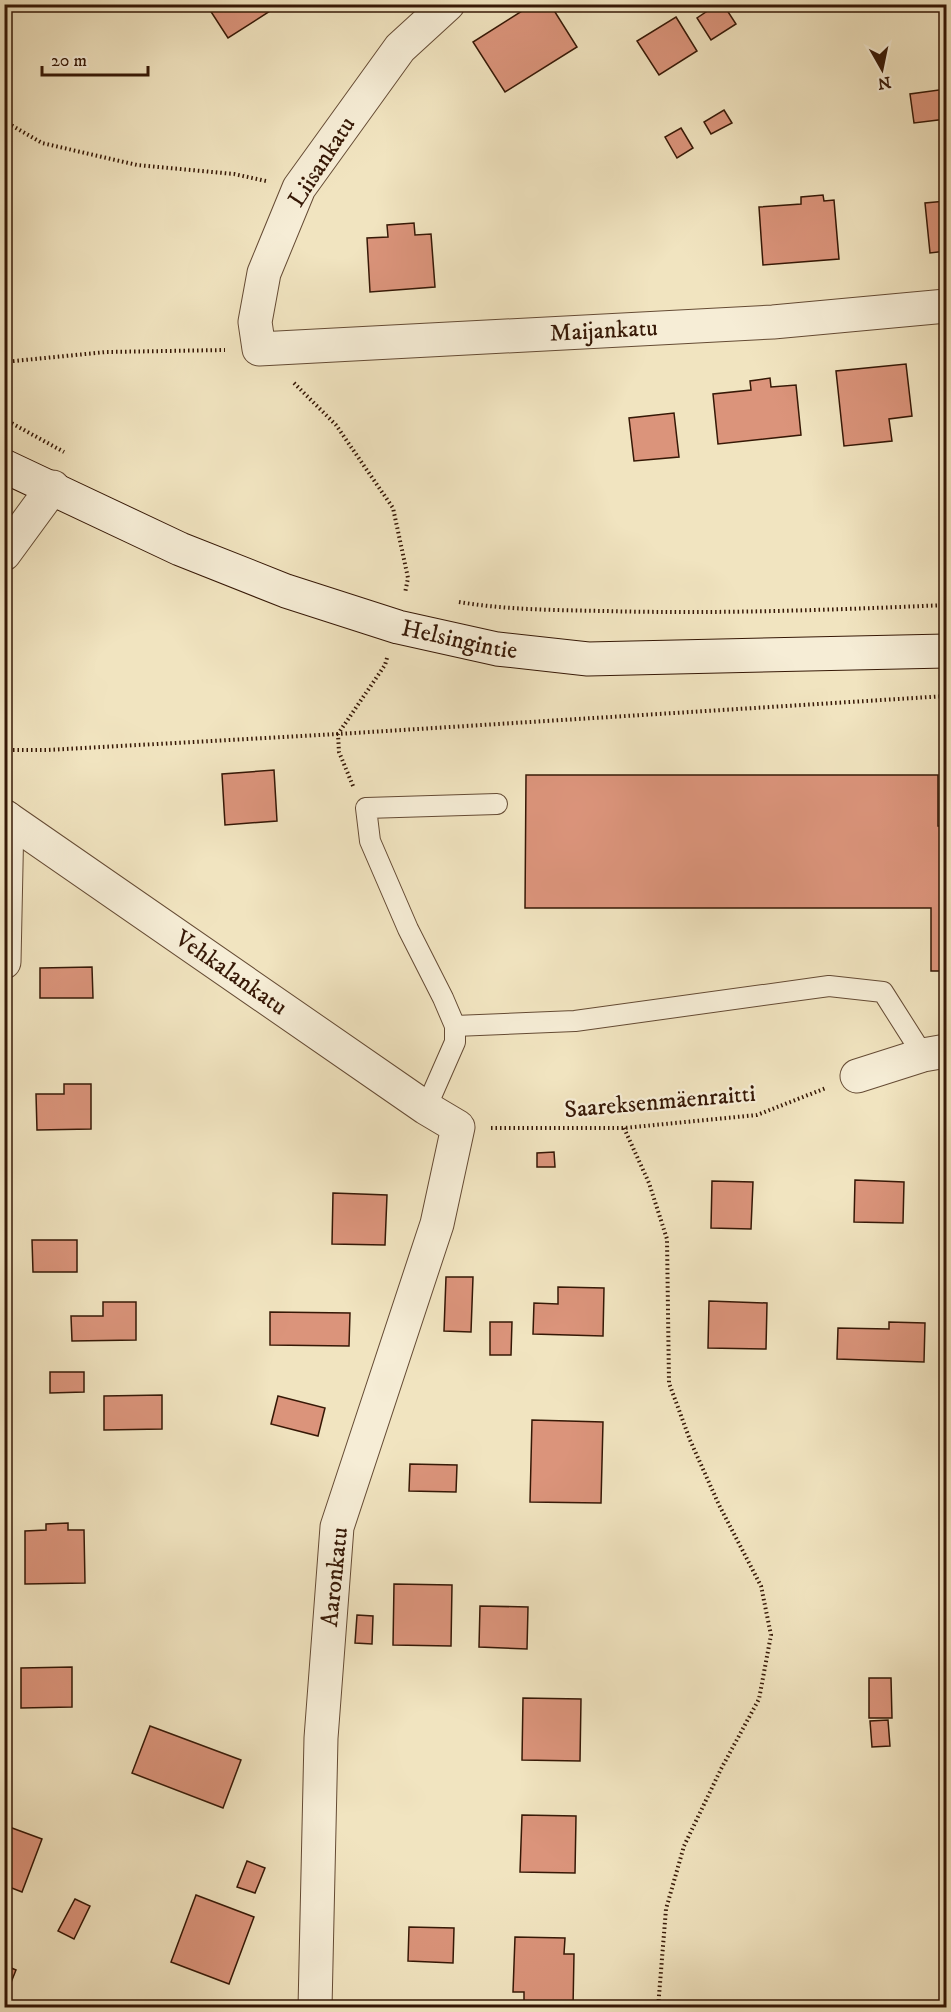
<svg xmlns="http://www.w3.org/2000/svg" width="951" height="2012" font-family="'IM FELL DW Pica',serif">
	<rect width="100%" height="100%" fill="#f1e4c0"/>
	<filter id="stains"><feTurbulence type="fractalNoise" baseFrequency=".00333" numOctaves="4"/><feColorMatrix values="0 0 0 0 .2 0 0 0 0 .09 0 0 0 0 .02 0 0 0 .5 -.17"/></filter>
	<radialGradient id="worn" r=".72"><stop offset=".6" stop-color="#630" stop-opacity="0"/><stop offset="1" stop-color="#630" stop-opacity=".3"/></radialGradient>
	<!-- building -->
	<g fill="#db947b" stroke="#361806" stroke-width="1.5">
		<path d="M 206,4 L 281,4 L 228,38 Z"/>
		<path d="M 533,4 L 550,4 L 577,47 L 505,92 L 473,42 Z"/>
		<path d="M 718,4 L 723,4 L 736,24 L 711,40 L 697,18 Z"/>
		<path d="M 676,17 L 697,51 L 659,75 L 637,41 Z"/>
		<path d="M 946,89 L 946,119 L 914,123 L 910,94 Z"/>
		<path d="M 724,110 L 732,123 L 711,134 L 704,122 Z"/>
		<path d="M 681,128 L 693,148 L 677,158 L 665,137 Z"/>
		<path d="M 823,195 L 824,201 L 834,200 L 839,259 L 763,265 L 759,207 L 801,204 L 801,197 Z"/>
		<path d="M 946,201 L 946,251 L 930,253 L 925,203 Z"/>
		<path d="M 414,223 L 415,235 L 431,234 L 435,287 L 370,292 L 367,238 L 388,237 L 387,225 Z"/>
		<path d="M 906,364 L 912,416 L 889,419 L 892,441 L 844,446 L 836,371 Z"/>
		<path d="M 770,378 L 771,387 L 796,385 L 801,435 L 718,444 L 713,394 L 751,390 L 750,381 Z"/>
		<path d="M 674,413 L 679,457 L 634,461 L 629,418 Z"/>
		<path d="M 274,770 L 277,821 L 225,825 L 222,774 Z"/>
		<path d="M 526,775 L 938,775 L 938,826 L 946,826 L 946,971 L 931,971 L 931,908 L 525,908 Z"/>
		<path d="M 92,967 L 93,998 L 40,998 L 40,968 Z"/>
		<path d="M 64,1084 L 91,1084 L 91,1129 L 37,1130 L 36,1094 L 64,1094 Z"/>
		<path d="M 554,1152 L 555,1167 L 537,1167 L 537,1153 Z"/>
		<path d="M 855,1180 L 904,1182 L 903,1223 L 854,1222 Z"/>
		<path d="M 712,1181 L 753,1182 L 751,1229 L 711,1228 Z"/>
		<path d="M 333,1193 L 387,1195 L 385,1245 L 332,1244 Z"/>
		<path d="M 941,1203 L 946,1203 L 946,1231 L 940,1231 Z"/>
		<path d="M 32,1240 L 77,1240 L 77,1272 L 33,1272 Z"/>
		<path d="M 446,1277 L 473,1277 L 471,1332 L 444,1331 Z"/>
		<path d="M 558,1287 L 604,1288 L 603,1336 L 533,1334 L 534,1303 L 558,1304 Z"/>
		<path d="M 709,1301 L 767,1303 L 766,1349 L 708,1348 Z"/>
		<path d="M 103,1302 L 136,1302 L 136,1340 L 72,1341 L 71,1316 L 103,1316 Z"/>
		<path d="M 270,1312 L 350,1313 L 349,1346 L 270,1345 Z"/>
		<path d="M 490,1322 L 512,1322 L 511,1355 L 490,1355 Z"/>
		<path d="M 889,1322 L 925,1323 L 924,1362 L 837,1359 L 838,1328 L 889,1329 Z"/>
		<path d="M 50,1372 L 84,1372 L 84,1392 L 50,1393 Z"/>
		<path d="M 162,1395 L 162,1429 L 104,1430 L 104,1396 Z"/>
		<path d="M 278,1396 L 325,1408 L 318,1436 L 271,1424 Z"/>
		<path d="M 532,1420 L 603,1422 L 601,1503 L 530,1502 Z"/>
		<path d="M 410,1464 L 457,1465 L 456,1492 L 409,1491 Z"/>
		<path d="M 68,1523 L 68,1530 L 84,1530 L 85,1583 L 25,1584 L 25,1531 L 46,1530 L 46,1524 Z"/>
		<path d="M 394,1584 L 452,1585 L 451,1646 L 393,1645 Z"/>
		<path d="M 941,1603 L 946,1603 L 946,1621 L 942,1621 Z"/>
		<path d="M 480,1606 L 528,1607 L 527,1649 L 479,1647 Z"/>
		<path d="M 357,1615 L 373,1616 L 372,1644 L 355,1643 Z"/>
		<path d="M 72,1667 L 72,1707 L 21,1708 L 21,1668 Z"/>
		<path d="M 869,1678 L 891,1678 L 892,1718 L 869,1718 Z"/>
		<path d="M 523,1698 L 581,1699 L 580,1761 L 522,1760 Z"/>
		<path d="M 888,1720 L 890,1746 L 872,1747 L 870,1721 Z"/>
		<path d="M 150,1726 L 241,1760 L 223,1808 L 132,1773 Z"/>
		<path d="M 522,1815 L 576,1816 L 575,1873 L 520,1872 Z"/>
		<path d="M 4,1825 L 42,1839 L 22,1892 L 4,1885 Z"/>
		<path d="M 247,1861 L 265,1868 L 255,1893 L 237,1887 Z"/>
		<path d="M 196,1895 L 254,1917 L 229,1984 L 171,1962 Z"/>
		<path d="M 75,1899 L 90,1906 L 74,1939 L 58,1931 Z"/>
		<path d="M 409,1927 L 454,1928 L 453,1963 L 408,1961 Z"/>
		<path d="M 515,1937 L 565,1938 L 564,1954 L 574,1954 L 573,2008 L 524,2008 L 524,1992 L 513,1992 Z"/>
		<path d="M 4,1965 L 16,1970 L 4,2000 Z"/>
	</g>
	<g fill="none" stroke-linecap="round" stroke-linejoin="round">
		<defs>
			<g id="service">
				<path d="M 455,1026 L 575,1021 L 829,986 L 883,992 L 923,1055"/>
				<path d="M 426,1108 L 455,1042 L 455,1026 L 443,998 L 408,929 L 370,841 L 366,808 L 497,804"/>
			</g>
			<g id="minor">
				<path id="s1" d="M 448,4 L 400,48 L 299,188 L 264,273 L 255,322 L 259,349 L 773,322 L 946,306"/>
				<path d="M 4,554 L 53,487"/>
				<path id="s2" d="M 4,816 L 426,1108 L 458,1127 L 437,1224 L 337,1527 L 321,1738 L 315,2008"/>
				<path d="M 4,962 L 7,818"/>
				<path d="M 857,1076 L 923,1055 L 946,1051"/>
			</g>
			<g id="secondary">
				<path id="s3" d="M 4,466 L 180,549 L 286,591 L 398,627 L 497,649 L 588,659 L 946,651"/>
			</g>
		</defs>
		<!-- service casing -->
		<use href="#service" stroke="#654b34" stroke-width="22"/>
		<!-- minor casing -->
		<use href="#minor" stroke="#654b34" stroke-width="35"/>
		<!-- secondary casing -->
		<use href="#secondary" stroke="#361806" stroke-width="35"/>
		<!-- path -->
		<g stroke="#361806" stroke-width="4" stroke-dasharray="1.5 3" stroke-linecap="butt">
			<path d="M 4,121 L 42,143 L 137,165 L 234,174 L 266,181"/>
			<path d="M 4,362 L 106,352 L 225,350"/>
			<path d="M 294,383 L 336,425 L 393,508 L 408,578 L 405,593"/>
			<path d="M 4,419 L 64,452"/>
			<path d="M 459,602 C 507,610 556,610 604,611 C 719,614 832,610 946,605"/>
			<path d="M 4,750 L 47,750 L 338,734 L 946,696"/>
			<path d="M 353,786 L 339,752 L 338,734 L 385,665 L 387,658"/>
			<path d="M 491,1128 L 624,1128 L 757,1115 L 826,1088"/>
			<path d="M 624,1128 L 649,1183 L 667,1239 L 669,1383 L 690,1440 L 719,1505 L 761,1586 L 771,1635 L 759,1699 L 721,1769 L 684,1846 L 666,1909 L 658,2008"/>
		</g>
		<!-- service -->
		<use href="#service" stroke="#f6edd6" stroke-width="20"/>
		<!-- minor -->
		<use href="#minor" stroke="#f6edd6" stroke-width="33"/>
		<!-- secondary -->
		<use href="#secondary" stroke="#f6edd6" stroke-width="33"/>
	</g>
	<g text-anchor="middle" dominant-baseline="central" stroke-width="4.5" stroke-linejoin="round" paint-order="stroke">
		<!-- street labels -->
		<g font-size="24" fill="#361806" stroke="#f6edd6">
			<text transform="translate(322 162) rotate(-57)">Liisankatu</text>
			<text stroke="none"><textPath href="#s1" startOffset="752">Maijankatu</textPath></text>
			<text stroke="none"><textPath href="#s3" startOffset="489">Helsingintie</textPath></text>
			<text stroke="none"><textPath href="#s2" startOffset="276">Vehkalankatu</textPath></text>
			<text transform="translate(660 1102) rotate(-5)">Saareksenmäenraitti</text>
			<text transform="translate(335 1577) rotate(-84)">Aaronkatu</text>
		</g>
	</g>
	<!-- margin -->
	<rect width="951" height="2012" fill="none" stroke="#f1e4c0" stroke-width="24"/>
	<rect x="6" y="6" width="939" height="2000" fill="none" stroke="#361806" stroke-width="3"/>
	<rect x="12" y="12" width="927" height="1988" fill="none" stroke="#361806" stroke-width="1.5"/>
	<!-- north arrow -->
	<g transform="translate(882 69) rotate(171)" stroke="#f6edd6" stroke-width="4.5" paint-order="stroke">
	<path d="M0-4.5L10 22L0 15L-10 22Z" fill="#361806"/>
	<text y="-9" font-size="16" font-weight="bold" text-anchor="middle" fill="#361806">N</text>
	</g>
	<!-- scale -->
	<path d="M42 66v9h106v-9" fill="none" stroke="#361806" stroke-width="3"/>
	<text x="51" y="66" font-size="18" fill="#361806" stroke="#f6edd6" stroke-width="4.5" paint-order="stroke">20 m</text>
	<rect width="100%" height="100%" filter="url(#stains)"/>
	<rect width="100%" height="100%" fill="url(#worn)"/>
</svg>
